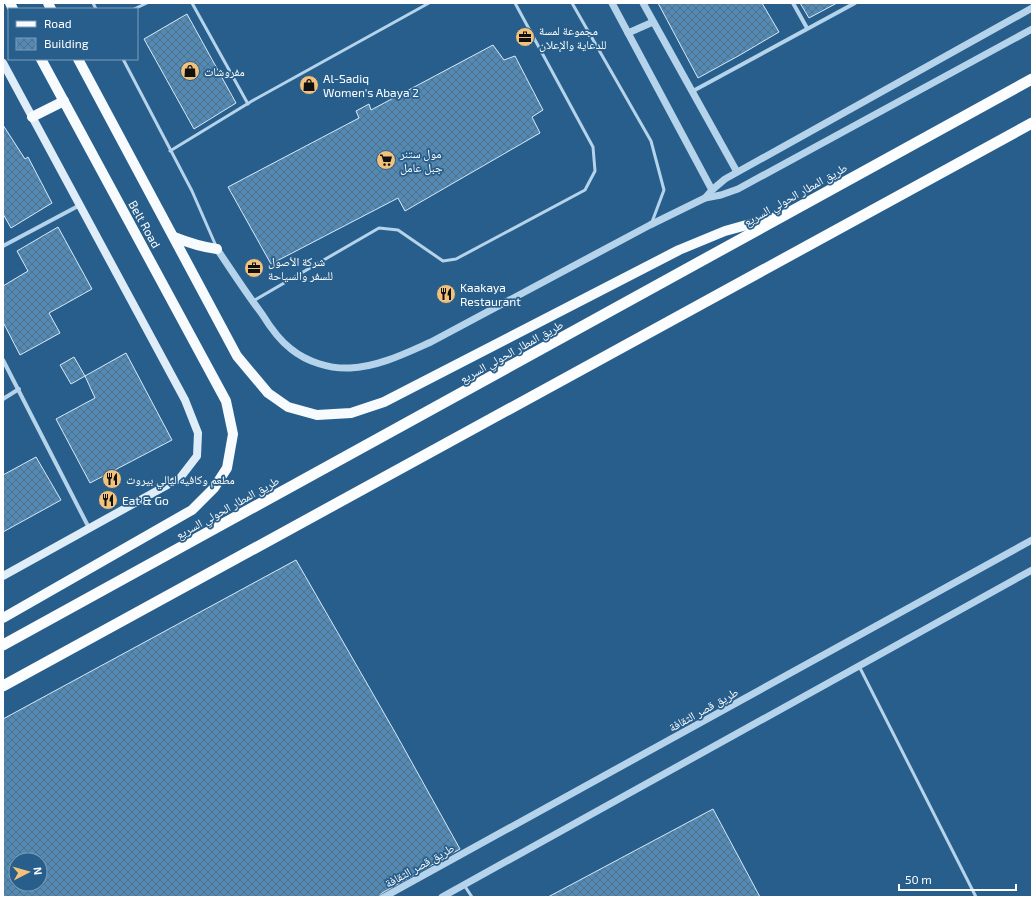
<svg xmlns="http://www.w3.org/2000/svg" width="1035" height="900" font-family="'Exo 2','Noto Naskh Arabic',sans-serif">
	<defs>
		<pattern id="building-cross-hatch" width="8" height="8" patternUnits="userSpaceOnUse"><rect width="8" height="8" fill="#5389b3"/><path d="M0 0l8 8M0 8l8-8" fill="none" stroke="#50718a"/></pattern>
	</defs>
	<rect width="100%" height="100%" fill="#275e8b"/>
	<!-- building -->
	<g fill="url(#building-cross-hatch)" stroke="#d9eaf8" fill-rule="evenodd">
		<path d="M 658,3 L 762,3 L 779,32 L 740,55 L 698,78 Z"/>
		<path d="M 800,3 L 837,3 L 809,18 Z"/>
		<path d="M 187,14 L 236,103 L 194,129 L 144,39 Z"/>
		<path d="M 493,45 L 504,60 L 515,56 L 543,110 L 532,117 L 540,133 L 405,211 L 398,198 L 271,264 L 228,187 L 359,118 L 356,111 L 369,104 L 371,110 Z"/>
		<path d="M 3,125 L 25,159 L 28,157 L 52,203 L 11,228 L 3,214 Z"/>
		<path d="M 58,227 L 92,289 L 49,313 L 60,333 L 20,355 L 3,322 L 3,286 L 28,271 L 17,251 Z"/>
		<path d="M 126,353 L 172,440 L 90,483 L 56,419 L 95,398 L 85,376 Z"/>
		<path d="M 74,357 L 85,376 L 71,384 L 60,365 Z"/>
		<path d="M 36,457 L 61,500 L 3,532 L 3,475 Z"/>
		<path d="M 296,560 L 396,734 L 460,849 L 382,893 L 379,897 L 3,897 L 3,719 ZM 16,860 L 40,860 L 40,884 L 16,884 Z"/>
		<path d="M 713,809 L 760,897 L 548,897 Z"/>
	</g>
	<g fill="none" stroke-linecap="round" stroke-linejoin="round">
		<!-- service -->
		<g stroke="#b5d3ea" stroke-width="3">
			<path d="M 93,3 L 96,9"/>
			<path d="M 192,3 L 248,104"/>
			<path d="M 572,3 L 651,141 L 664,190 L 652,222"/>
			<path d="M 134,9 L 147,3"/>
			<path d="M 123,59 L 192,191 L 216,246"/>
			<path d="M 170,151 L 252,101 L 429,3"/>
			<path d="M 253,301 L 379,228 L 398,230 L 443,261 L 456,259 L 585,190 L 595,171 L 593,147 L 515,3"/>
			<path d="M 859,666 L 976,897"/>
			<path d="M 464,885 L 472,897"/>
		</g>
		<!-- minor -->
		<g stroke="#b5d3ea" stroke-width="4">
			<path d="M 793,3 L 807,28"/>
			<path d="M 693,91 L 855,3"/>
			<path d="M 3,246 L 80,205"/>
			<path d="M 3,360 L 89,528"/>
			<path d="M 3,399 L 19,389"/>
		</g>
		<!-- tertiary -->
		<g stroke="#b5d3ea" stroke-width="7">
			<path d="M 612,3 L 712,190"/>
			<path d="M 643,3 L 737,172"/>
			<path d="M 628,33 L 653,22"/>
			<path d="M 705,198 L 712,190 L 725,179 L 1032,8"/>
			<path d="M 217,249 C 232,271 246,293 262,314 C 270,327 279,340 291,349 C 307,362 330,369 350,368 C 378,367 406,353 431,342 L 650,225 L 705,198 L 721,195 L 738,189 L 1032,29"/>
			<path d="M 384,897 L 1032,540"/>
			<path d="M 442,897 L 1032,570"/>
		</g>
		<!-- secondary -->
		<path stroke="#dfedf8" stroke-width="8" d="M 3,63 L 185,400 L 198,433 L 197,456 L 180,478 L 3,576"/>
		<!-- primary -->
		<g stroke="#f8fbfe" stroke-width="10">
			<path d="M 10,3 L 13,9"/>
			<path d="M 48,3 L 51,9"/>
			<path d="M 78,59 L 237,356 L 268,393 L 288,407 L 317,415 L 351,413 L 384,402 L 679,250 L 725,231 L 776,217"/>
			<path d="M 32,117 L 64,101"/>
			<path d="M 174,237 C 189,243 202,247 217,249"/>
			<path d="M 3,618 L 192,510 L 214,488 L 227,468 L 233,434 L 226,401 L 41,59"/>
		</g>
		<!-- trunk -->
		<g stroke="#fcfdfe" stroke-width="11">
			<path d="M 3,645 L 1032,79"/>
			<path d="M 3,686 L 1032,123"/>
		</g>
	</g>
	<!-- icons -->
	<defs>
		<symbol id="office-disc" viewBox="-11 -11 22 22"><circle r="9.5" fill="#f2c27a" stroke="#275e8b"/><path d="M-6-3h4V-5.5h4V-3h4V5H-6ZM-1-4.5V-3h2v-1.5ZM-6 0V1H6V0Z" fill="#111"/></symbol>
		<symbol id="shop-disc" viewBox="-11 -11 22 22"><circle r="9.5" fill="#f2c27a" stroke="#275e8b"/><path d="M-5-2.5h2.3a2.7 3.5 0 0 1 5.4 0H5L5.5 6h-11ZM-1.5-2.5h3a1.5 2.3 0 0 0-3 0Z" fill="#111"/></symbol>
		<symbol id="supermarket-disc" viewBox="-11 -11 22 22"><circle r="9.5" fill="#f2c27a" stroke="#275e8b"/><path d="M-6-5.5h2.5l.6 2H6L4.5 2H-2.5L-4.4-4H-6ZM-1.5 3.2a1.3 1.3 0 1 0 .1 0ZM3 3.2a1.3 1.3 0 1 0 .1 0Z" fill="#111"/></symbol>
		<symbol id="restaurant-disc" viewBox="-11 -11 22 22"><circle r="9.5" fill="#f2c27a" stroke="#275e8b"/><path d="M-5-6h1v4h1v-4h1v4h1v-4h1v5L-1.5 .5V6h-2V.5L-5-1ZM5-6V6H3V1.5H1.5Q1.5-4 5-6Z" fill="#111"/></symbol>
	</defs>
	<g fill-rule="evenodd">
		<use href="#office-disc" x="514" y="26" width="22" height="22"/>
		<use href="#shop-disc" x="179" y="60" width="22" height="22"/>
		<use href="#shop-disc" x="298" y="74" width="22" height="22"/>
		<use href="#supermarket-disc" x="375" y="149" width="22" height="22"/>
		<use href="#office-disc" x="243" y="257" width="22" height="22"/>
		<use href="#restaurant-disc" x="435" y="283" width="22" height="22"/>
		<use href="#restaurant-disc" x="101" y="468" width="22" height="22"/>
		<use href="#restaurant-disc" x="97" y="489" width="22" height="22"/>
	</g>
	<g text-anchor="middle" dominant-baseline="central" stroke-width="3.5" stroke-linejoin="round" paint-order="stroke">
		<!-- poi labels -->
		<g font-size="12" fill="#fff" stroke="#275e8b" text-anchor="start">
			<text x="539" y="30">مجموعة لمسة<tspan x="539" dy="14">للدعاية والإعلان</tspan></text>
			<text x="204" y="71">مفروشات</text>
			<text x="323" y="78">Al-Sadiq<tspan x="323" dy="14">Women's Abaya 2</tspan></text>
			<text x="400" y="153">مول ستنر<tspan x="400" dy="14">جبل عامل</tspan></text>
			<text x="268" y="261">شركة الأصول<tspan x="268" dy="14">للسفر والسياحة</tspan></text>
			<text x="460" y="287">Kaakaya<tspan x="460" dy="14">Restaurant</tspan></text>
			<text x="126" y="479">مطعم وكافيه ليالي بيروت</text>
			<text x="122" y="500">Eat &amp; Go</text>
		</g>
		<!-- street labels -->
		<g font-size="12" fill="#fff" stroke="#275e8b">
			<text transform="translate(795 194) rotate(-29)">طريق المطار الحولي السريع</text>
			<text transform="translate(145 224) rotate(61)">Belt Road</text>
			<text transform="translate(511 351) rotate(-29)">طريق المطار الحولي السريع</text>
			<text transform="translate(227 507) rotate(-29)">طريق المطار الحولي السريع</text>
			<text transform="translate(703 709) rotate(-29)">طريق قصر الثقافة</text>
			<text transform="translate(419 865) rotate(-29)">طريق قصر الثقافة</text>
		</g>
	</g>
	<!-- border -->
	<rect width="1035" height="900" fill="none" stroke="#ffffff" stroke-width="8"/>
	<!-- legend -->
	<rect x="8" y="8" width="130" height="52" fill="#275e8b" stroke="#7d9eb9"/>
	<rect x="16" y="21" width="20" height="6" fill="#f8fbfe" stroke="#7d9eb9"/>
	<text x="44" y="28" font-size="12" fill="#ffffff">Road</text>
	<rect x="16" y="38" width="20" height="12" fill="url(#building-cross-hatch)" stroke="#7d9eb9"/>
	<text x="44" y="48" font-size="12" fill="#ffffff">Building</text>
	<!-- north arrow -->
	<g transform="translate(28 872) rotate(84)"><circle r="19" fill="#275e8b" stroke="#7d9eb9"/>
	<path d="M0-3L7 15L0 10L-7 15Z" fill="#f2c27a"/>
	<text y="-6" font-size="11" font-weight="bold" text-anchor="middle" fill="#ffffff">N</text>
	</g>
	<!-- scale -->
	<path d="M899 884v6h117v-6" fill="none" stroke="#ffffff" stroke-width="2"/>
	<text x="905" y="884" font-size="12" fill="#ffffff" stroke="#275e8b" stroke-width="3" paint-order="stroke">50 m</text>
</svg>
